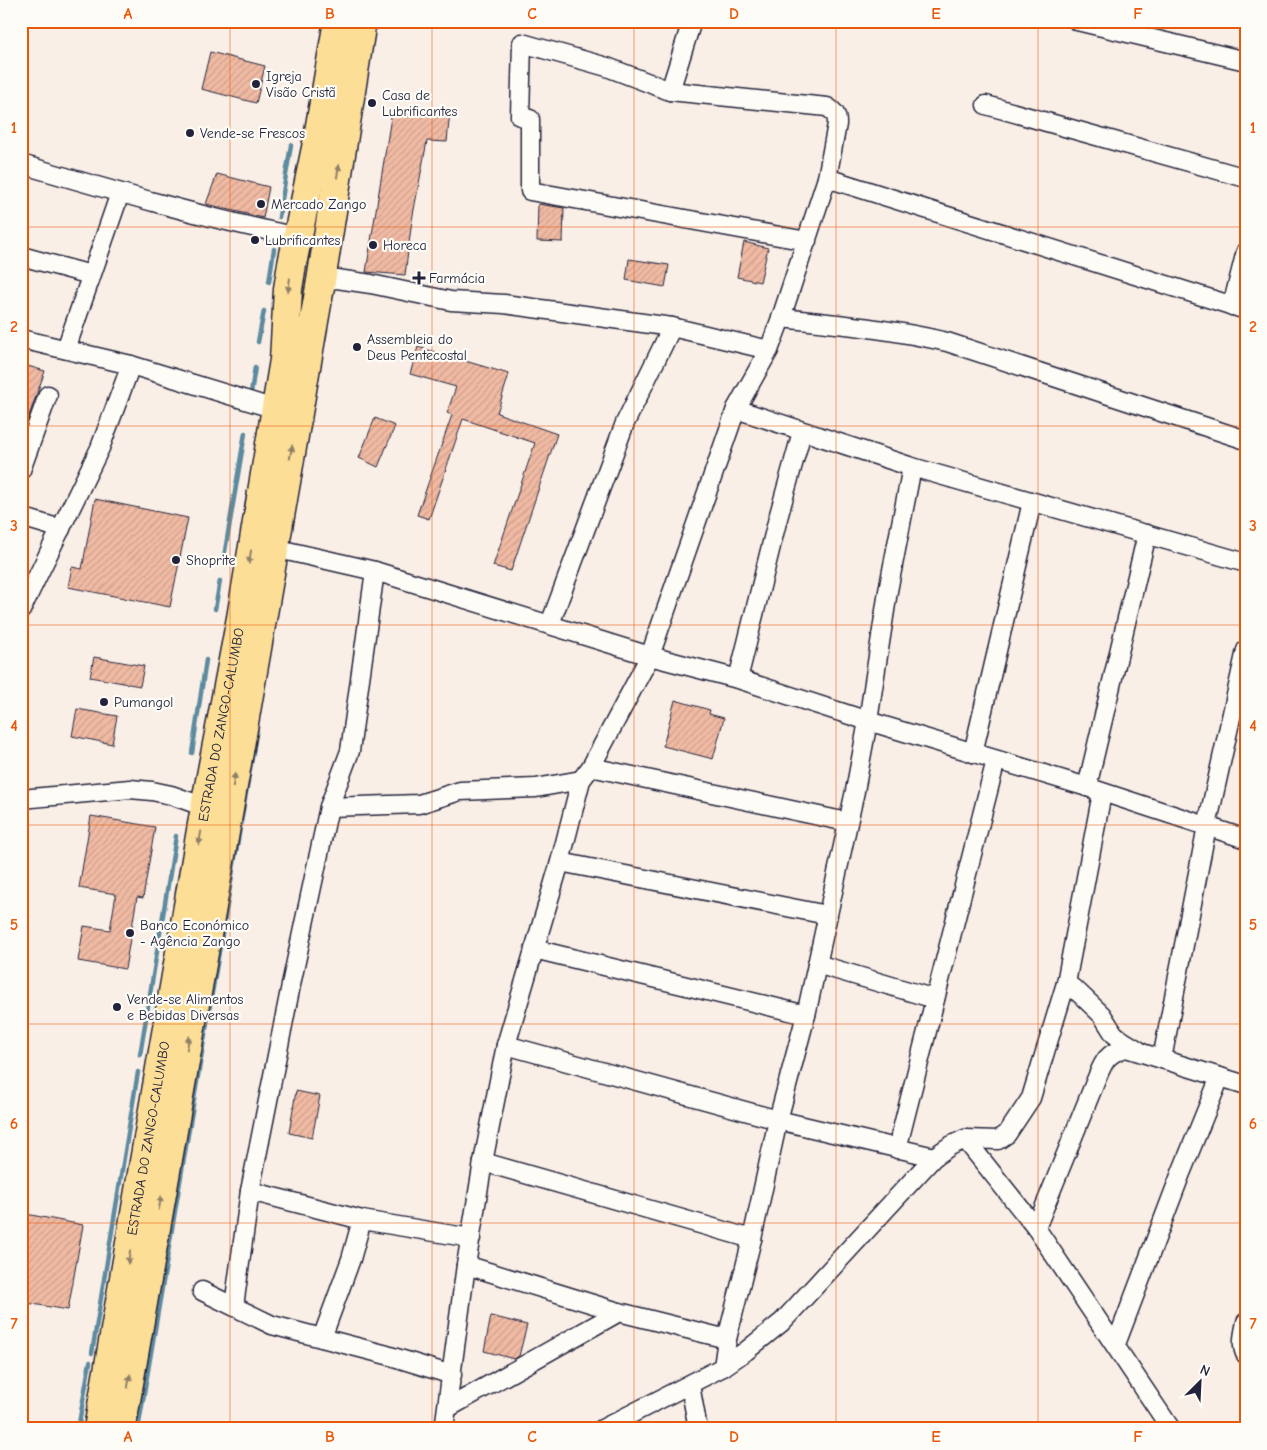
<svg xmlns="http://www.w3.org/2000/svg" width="1267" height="1450" font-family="'Comic Neue',sans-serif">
	<defs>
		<pattern id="building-hatch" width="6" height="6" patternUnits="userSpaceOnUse" patternTransform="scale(1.25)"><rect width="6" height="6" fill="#f0baa3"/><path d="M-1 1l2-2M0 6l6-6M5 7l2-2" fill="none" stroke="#cea08d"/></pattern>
	</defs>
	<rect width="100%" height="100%" fill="#faefe6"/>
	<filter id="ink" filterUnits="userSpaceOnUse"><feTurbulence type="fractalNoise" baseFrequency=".02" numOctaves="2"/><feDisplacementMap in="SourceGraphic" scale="10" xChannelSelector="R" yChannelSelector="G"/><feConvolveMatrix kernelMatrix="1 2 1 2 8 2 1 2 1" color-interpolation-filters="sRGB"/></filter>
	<g filter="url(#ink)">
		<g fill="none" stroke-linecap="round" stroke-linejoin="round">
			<!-- stream -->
			<g stroke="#5c8a9f" stroke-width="4.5">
				<path d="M 279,217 L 291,145"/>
				<path d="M 269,282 L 274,249"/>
				<path d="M 258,342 L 264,311"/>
				<path d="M 251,393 L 255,367"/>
				<path d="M 224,557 L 245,433"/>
				<path d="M 215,609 L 220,581"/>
				<path d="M 192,753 L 206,660"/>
				<path d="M 140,1055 L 176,836"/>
				<path d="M 92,1353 L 138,1072"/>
				<path d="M 78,1429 L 90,1362"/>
				<path d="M 138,1429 L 257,728"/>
			</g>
		</g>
		<!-- building -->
		<g fill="url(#building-hatch)" stroke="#22223b">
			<path d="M 210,52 L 265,66 L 256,103 L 201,89 Z"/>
			<path d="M 392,111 L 417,116 L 418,113 L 450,111 L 447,142 L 427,141 L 412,220 L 405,275 L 366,272 Z"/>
			<path d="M 217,174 L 269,187 L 263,218 L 206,204 Z"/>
			<path d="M 538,204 L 564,208 L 563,242 L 537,241 Z"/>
			<path d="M 744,242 L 768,248 L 760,282 L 737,277 Z"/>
			<path d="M 629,259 L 669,265 L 665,287 L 626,280 Z"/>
			<path d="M 418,347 L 509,374 L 497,413 L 557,434 L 511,571 L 493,566 L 535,443 L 463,419 L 429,519 L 417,515 L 452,415 L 447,413 L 456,387 L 410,374 Z"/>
			<path d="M 21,364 L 45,371 L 21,438 Z"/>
			<path d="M 375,418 L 395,426 L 378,467 L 359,458 Z"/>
			<path d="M 95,499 L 188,518 L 170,607 L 68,587 L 72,567 L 82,569 Z"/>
			<path d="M 94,657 L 144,666 L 140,686 L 90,677 Z"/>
			<path d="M 675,700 L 710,710 L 709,714 L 724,718 L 713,759 L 663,746 Z"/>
			<path d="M 77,709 L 117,716 L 112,744 L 72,736 Z"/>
			<path d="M 91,816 L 155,827 L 143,898 L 137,897 L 125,969 L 78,961 L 84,926 L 110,930 L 116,894 L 79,888 Z"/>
			<path d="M 296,1091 L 320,1096 L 312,1138 L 289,1133 Z"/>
			<path d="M 21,1213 L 83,1225 L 68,1310 L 21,1302 Z"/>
			<path d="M 491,1316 L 527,1325 L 519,1356 L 514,1359 L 484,1351 Z"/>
		</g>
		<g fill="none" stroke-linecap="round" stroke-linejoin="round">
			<defs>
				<g id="street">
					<path d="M 1077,21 L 1246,61"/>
					<path d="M 670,91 L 692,21"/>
					<path d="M 986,105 L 1246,178"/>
					<path d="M 21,164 C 113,191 205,218 298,237"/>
					<path d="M 827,178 L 1246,310"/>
					<path d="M 21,256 L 91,275"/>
					<path d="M 321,281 L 337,279 L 371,284 L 451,301 L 504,304 L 672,327 L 769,350"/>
					<path d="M 1232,306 L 1246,251"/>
					<path d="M 781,318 C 837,324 892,329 947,342 L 1246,440"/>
					<path d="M 21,339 L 131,365 L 275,409"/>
					<path d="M 66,349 L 120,193"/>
					<path d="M 736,409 L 912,467 L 1246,563"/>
					<path d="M 21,470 L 48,395"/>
					<path d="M 21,517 L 61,529"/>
					<path d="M 274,548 L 375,571 L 650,656 L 738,679 L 868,721 L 1087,787 L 1246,839"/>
					<path d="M 21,610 L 100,448 L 131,365"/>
					<path d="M 550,624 L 625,423 L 672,327"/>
					<path d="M 738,679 L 778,518 L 802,432"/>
					<path d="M 973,753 L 1032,502"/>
					<path d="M 591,767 L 847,822"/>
					<path d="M 1087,787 L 1147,534"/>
					<path d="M 21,799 L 130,789 L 152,791 L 171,795 L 205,807"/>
					<path d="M 329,807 L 419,804 L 460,791 L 536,788 L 581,780"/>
					<path d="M 560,862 L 827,915"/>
					<path d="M 534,949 L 806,1015"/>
					<path d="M 817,964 L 935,999"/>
					<path d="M 1066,983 L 1079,993 L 1102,1015 L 1114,1034 L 1123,1041 L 1138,1050"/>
					<path d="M 506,1045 L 778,1120 L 934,1157"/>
					<path d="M 1162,1059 L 1207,826 L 1246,650"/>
					<path d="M 965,1139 L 1036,1228 L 1171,1429"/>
					<path d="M 897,1149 L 996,760"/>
					<path d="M 483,1162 L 752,1239"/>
					<path d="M 250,1191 L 292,980 L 329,807 L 350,751 L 375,571"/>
					<path d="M 1036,1228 L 1096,1080 C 1103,1063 1106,1053 1126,1048 L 1246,1085"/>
					<path d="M 466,1265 L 619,1312 L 727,1339"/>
					<path d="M 202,1291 L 272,1325 L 387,1355 L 452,1375"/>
					<path d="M 234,1306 L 250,1191 L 362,1220 L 471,1238"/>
					<path d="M 1246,1322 C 1244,1332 1240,1346 1246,1355"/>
					<path d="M 322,1338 L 351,1259 L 362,1220"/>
					<path d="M 1116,1344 L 1181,1173 L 1220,1077"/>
					<path d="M 723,1367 L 727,1339 L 752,1239 L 778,1120 L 806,1015 L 855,791 L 868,721 L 888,591 L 912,467"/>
					<path d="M 690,1385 L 698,1429"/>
					<path d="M 448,1408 L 619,1312"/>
					<path d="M 444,1429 L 466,1265 L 483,1162 L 506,1045 L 560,862 L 581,780 L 591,767 L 650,656 L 736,409 L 769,350 L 781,318 L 827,178 L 837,124 C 837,115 835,112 827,107 L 670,91 L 607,67 L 522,43 L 520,116 L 530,119 L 530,191 L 807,241"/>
					<path d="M 602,1429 L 723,1367 L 746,1351 L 782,1322 L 934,1157 L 950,1146 L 965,1139 L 998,1140 L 1007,1134 L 1031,1098 L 1066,983 L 1102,793"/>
				</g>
				<g id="primary">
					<path id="s1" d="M 98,1429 L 205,807 L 241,618 L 284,360 L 288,289 L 292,264 L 317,143 L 338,21"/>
					<path d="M 121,1429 L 321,281 L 362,21"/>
				</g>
			</defs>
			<!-- street casing -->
			<use href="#street" stroke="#22223b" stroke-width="21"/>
			<!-- primary casing -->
			<use href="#primary" stroke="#22223b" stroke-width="31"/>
			<!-- street -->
			<use href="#street" stroke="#fdfcf7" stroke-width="18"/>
			<!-- primary -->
			<use href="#primary" stroke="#fcde96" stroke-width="28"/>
		</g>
		<!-- one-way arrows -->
		<defs><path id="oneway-solid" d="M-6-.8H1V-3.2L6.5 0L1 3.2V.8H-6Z" transform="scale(1.25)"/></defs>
		<g fill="#8f8068">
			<use href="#oneway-solid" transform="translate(338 171) rotate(-81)"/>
			<use href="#oneway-solid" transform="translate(289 285) rotate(98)"/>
			<use href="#oneway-solid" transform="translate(291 452) rotate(-80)"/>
			<use href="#oneway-solid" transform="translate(250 557) rotate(99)"/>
			<use href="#oneway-solid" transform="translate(234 780) rotate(-80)"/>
			<use href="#oneway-solid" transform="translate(200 838) rotate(100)"/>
			<use href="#oneway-solid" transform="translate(188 1043) rotate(-80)"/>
			<use href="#oneway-solid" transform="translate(160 1203) rotate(-80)"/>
			<use href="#oneway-solid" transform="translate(129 1257) rotate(100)"/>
			<use href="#oneway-solid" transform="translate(129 1381) rotate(-80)"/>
		</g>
	</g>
	<!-- grid -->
	<path fill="none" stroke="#e8590c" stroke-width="1" stroke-opacity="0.55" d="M 230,21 L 230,1429M 432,21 L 432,1429M 634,21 L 634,1429M 836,21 L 836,1429M 1038,21 L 1038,1429M 21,227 L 1246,227M 21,426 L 1246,426M 21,625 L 1246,625M 21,825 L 1246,825M 21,1024 L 1246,1024M 21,1223 L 1246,1223"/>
	<!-- markers -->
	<g fill="#22223b" stroke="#fdfcf7" stroke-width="2">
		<circle cx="256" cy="84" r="5"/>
		<circle cx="372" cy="103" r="5"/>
		<circle cx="190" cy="133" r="5"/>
		<circle cx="261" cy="204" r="5"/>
		<circle cx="255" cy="240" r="5"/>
		<circle cx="373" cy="245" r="5"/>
		<path d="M416.5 270.5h5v5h5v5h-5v5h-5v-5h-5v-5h5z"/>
		<circle cx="357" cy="347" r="5"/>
		<circle cx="176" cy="560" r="5"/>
		<circle cx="104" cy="702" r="5"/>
		<circle cx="130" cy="933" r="5"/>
		<circle cx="117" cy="1007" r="5"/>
	</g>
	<g text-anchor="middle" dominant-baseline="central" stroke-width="4.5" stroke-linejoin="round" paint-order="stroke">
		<!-- poi labels -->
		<g font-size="14" fill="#22223b" stroke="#fdfcf7" text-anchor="start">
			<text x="266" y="76">Igreja<tspan x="266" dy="16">Visão Cristã</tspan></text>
			<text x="382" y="95">Casa de<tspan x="382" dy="16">Lubrificantes</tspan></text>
			<text x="200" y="133">Vende-se Frescos</text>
			<text x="271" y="204">Mercado Zango</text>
			<text x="265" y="240">Lubrificantes</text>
			<text x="383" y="245">Horeca</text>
			<text x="429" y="278">Farmácia</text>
			<text x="367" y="339">Assembleia do<tspan x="367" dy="16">Deus Pentecostal</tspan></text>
			<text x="186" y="560">Shoprite</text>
			<text x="114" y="702">Pumangol</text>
			<text x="140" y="925">Banco Económico<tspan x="140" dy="16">- Agência Zango</tspan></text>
			<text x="127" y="999">Vende-se Alimentos<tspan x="127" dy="16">e Bebidas Diversas</tspan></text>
		</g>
		<!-- street labels -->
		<g font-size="14" fill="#22223b" stroke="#fdfcf7">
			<text stroke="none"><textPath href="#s1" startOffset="715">ESTRADA DO ZANGO-CALUMBO</textPath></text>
			<text stroke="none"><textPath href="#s1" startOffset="295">ESTRADA DO ZANGO-CALUMBO</textPath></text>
		</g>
	</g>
	<!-- margin -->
	<rect width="1267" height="1450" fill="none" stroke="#fdfcf7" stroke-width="55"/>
	<!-- north arrow -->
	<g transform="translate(1200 1382) rotate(24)" stroke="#fdfcf7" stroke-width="4" paint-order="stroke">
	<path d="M0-4L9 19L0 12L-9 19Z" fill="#22223b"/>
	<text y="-8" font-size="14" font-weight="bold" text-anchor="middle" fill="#22223b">N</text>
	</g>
	<rect x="28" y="28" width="1212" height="1394" fill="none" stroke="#e8590c" stroke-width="2"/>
	<g font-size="16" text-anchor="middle" font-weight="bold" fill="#e8590c">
		<text x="128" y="19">A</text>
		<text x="330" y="19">B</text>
		<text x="532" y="19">C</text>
		<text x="734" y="19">D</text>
		<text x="936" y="19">E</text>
		<text x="1138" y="19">F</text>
		<text x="14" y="133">1</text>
		<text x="1253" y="133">1</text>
		<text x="14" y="332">2</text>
		<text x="1253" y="332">2</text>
		<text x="14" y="531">3</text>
		<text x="1253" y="531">3</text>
		<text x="14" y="731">4</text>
		<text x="1253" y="731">4</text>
		<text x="14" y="930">5</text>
		<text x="1253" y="930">5</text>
		<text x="14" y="1129">6</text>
		<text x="1253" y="1129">6</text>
		<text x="14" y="1329">7</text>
		<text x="1253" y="1329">7</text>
		<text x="128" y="1442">A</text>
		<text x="330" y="1442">B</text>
		<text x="532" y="1442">C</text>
		<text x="734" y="1442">D</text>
		<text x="936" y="1442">E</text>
		<text x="1138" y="1442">F</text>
	</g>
</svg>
